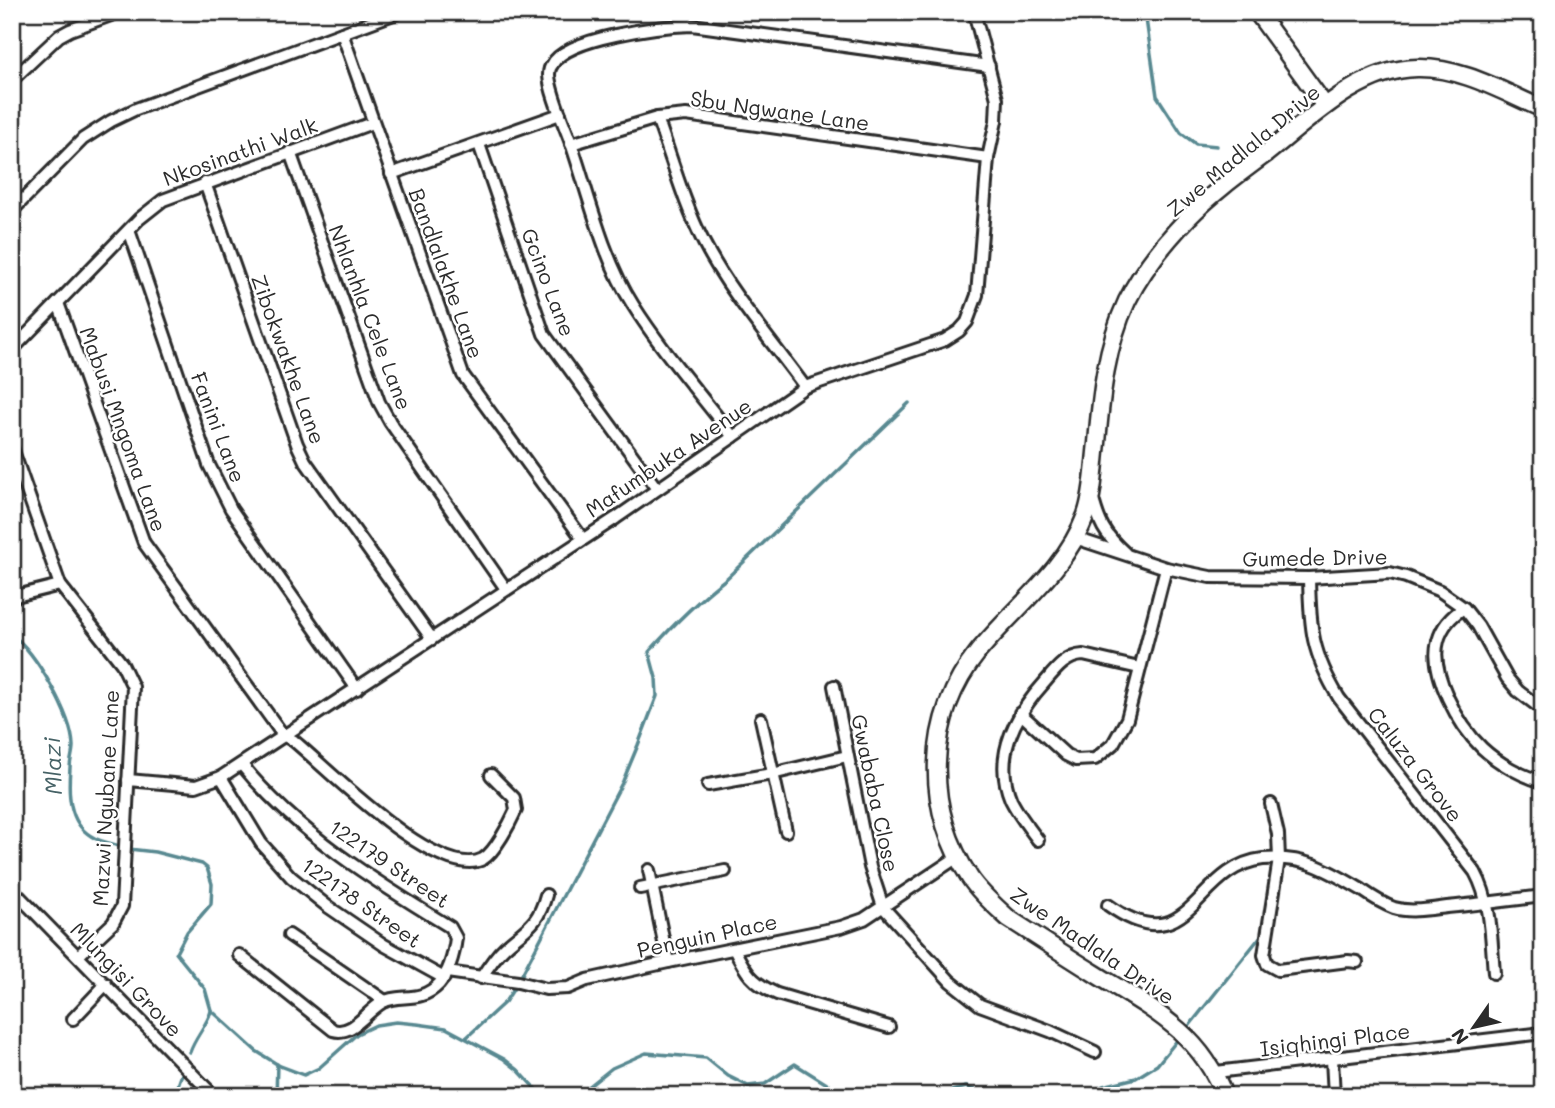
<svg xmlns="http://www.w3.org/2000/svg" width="1555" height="1108" font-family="Mali,sans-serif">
	<rect width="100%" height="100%" fill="#fff"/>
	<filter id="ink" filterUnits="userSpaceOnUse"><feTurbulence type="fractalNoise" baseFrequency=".0143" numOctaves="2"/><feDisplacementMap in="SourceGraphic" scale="14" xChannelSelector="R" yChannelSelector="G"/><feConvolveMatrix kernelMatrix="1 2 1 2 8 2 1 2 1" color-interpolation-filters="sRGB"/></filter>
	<g filter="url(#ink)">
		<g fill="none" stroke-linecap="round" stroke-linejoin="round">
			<!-- stream -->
			<g stroke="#598991" stroke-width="3.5">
				<path d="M 1145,12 L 1157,96 L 1181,133 L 1196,144 L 1217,146"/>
				<path d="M 12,635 C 36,652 72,716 73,746 C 73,753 70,761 70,768 C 68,792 68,822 91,836 C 98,841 108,843 116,845"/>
				<path d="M 129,849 L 155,852 L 202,864 L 207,868 L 212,884 L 211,904 L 187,932 L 176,953 L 205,989 L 211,1010 L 256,1051 L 280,1066 L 304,1075 L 319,1068 L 357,1034 L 376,1025 L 396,1022 L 417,1024 L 446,1028 L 504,1059 L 518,1070 L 542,1096"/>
				<path d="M 1186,1030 L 1264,932"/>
				<path d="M 466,1038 L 505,1002 L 518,982 L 623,781 L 638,745 L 657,696 L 656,678 L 649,652 C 673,625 698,600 727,578 L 909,403"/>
				<path d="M 190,1052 C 195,1037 207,1025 211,1011"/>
				<path d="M 169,1096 L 177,1088 L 183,1071"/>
				<path d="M 276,1096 L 277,1064"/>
				<path d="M 577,1096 L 612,1068 L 646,1053 L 706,1058 L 728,1076 L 748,1086 L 765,1084 L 795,1064 L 846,1096"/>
				<path d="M 934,1096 L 966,1087 L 989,1096"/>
				<path d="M 1085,1096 L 1103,1086 L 1136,1078 L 1157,1065 L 1179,1038"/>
			</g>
			<defs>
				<g id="street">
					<path d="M 342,33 L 463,375 L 582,538"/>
					<path d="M 12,80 L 59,36 L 70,30 L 119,12"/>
					<path d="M 657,118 C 672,159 684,204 704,243 C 729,292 773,343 805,387"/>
					<path d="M 479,144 L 544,334 L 657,489"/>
					<path d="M 571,144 L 657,118 L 686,115 L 988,158"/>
					<path d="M 290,152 L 379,402 L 390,422 L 506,589"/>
					<path d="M 391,174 L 560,114"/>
					<path d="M 205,183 L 297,444 L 305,461 L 432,639"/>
					<path d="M 12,211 L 83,139 L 111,121 L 136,109 L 399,12"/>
					<path d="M 129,230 L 209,465 L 231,509 L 357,689"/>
					<path d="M 58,303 L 144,543 L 283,735 L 294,741 C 327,768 438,882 483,859 C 495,852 510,823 516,810 L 514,798 L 491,775"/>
					<path d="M 12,350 L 139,219 L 163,200 L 372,123"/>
					<path d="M 733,437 C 700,394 662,351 633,305 C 603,258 590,199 572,146 C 566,128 550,94 549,75 C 549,72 550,67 552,65 C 565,37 663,26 692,25 L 989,66"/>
					<path d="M 12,448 L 60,585 L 122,664 L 133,687 L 122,906 L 113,923 L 78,956"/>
					<path d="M 1092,496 C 1099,523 1104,534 1125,553"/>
					<path d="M 1075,538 L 1166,568 L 1210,577 L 1309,578 L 1390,573 L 1406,577 L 1440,591 L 1464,608 L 1478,626 L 1507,678 L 1518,691 L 1543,710"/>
					<path d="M 1309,578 C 1310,630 1312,653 1339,698 L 1475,872 C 1492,903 1491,939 1494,973"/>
					<path d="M 12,597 L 60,585"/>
					<path d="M 1464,608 C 1451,616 1442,626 1438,641 C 1429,673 1459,726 1482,748 C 1498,763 1521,776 1543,782"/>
					<path d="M 834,686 L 870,867 L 883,907 L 950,981 L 980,1005 L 1050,1031 L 1095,1052"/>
					<path d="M 1020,713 L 1066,755 L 1076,760 L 1095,759 L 1113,744 L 1127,719 L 1166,568"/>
					<path d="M 761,719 L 786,831"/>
					<path d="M 221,777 L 261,843 L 291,877 L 327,906 L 384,945 L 444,978"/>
					<path d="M 128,780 L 196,786 L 221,777 L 616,518 L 805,387 L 945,340 L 959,331 L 967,322 L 977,295 L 988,158 L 996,121 L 997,99 L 974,12"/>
					<path d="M 708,785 L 772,774 L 847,756"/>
					<path d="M 1271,804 L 1278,834 L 1279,859 L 1264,955 L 1267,964 L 1278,970 L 1348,961 L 1357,962"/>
					<path d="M 1038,840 C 1028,827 1018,814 1011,800 C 992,755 1016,714 1045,682 C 1056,669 1066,656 1083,655 L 1139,668"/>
					<path d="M 649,870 L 668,962"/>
					<path d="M 640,888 L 725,871"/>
					<path d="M 12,889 L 214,1096"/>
					<path d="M 1108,905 C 1192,965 1193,867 1263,859 C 1304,855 1328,870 1362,890 C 1372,897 1383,904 1394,908 C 1411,913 1430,909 1447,907 C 1479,904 1511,900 1543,896"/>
					<path d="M 289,935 L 385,1001"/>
					<path d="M 734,949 C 746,973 752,983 777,994 L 889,1027"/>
					<path d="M 239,955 L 333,1030 C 353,1036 366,1011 383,1002 C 400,993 420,1004 439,984 C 449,972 454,954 456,938 L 450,927 C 376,882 297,833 242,765"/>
					<path d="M 447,972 L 518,982 L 546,989 L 568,988 L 587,980 L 668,962 L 841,927 L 864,919 L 959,856"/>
					<path d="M 481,978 C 488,967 495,956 505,947 C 526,928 538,925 546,895"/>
					<path d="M 73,1019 L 106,984"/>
					<path d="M 1332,1059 L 1334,1096"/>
					<path d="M 1216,1072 L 1543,1033"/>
				</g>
				<g id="secondary">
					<path d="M 1257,12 L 1325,106"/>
					<path d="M 1224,1096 C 1201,1032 1148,1007 1094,973 C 1065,955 1036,936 1008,918 C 994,905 980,893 970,878 C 924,808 925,718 978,652 C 1015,607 1065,571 1086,515 C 1094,492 1094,467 1097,443 C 1101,395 1106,346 1127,301 C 1141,272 1165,242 1188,218 C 1211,194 1240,173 1267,153 C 1310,119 1359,69 1417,68 C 1462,67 1503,92 1543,109"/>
				</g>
			</defs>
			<!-- street casing -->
			<use href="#street" stroke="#2b2b2b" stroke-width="16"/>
			<!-- secondary casing -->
			<use href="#secondary" stroke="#2b2b2b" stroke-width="21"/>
			<!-- street -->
			<use href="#street" stroke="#fff" stroke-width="10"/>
			<!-- secondary -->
			<use href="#secondary" stroke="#fff" stroke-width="16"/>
		</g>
	</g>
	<g text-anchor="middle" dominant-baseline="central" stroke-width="5" stroke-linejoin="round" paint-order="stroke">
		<!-- street labels -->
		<g font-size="21" fill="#2b2b2b" stroke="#fff">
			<text transform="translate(780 110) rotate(8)">Sbu Ngwane Lane</text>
			<text transform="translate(1243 150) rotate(-40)">Zwe Madlala Drive</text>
			<text transform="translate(240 151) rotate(-20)">Nkosinathi Walk</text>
			<text transform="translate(447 273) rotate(70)">Bandlalakhe Lane</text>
			<text transform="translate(549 282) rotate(69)">Gcino Lane</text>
			<text transform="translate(371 317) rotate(69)">Nhlanhla Cele Lane</text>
			<text transform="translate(289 359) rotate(70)">Zibokwakhe Lane</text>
			<text transform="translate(219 427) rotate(69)">Fanini Lane</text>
			<text transform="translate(124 429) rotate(70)">Mabusi Mngoma Lane</text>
			<text transform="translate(668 457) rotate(-34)">Mafumbuka Avenue</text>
			<text transform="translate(1315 557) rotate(-1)">Gumede Drive</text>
			<text transform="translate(1416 764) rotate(52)">Caluza Grove</text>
			<text transform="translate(876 793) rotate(78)">Gwababa Close</text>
			<text transform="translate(105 798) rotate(-87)">Mazwi Ngubane Lane</text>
			<text transform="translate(390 863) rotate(34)">122179 Street</text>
			<text transform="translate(362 902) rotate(35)">122178 Street</text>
			<text transform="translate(707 935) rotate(-12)">Penguin Place</text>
			<text transform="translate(1093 945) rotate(34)">Zwe Madlala Drive</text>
			<text transform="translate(127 979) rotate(46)">Mlungisi Grove</text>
			<text transform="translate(1335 1039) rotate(-7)">Isiqhingi Place</text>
		</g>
		<!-- water labels -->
		<g font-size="23" font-style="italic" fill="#466266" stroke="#fff">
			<text transform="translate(52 766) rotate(-92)">Mlazi</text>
		</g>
	</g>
	<!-- margin -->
	<rect width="1555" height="1108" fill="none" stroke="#fff" stroke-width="42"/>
	<rect x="21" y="21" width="1513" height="1066" fill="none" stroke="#2b2b2b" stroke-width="2.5" filter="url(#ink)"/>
	<!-- north arrow -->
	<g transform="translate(1474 1027) rotate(236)" stroke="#ffffff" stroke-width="5" paint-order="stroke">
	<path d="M0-5L12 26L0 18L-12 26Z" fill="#2b2b2b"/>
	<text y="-10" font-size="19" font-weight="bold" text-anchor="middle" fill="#2b2b2b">N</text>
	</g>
</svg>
